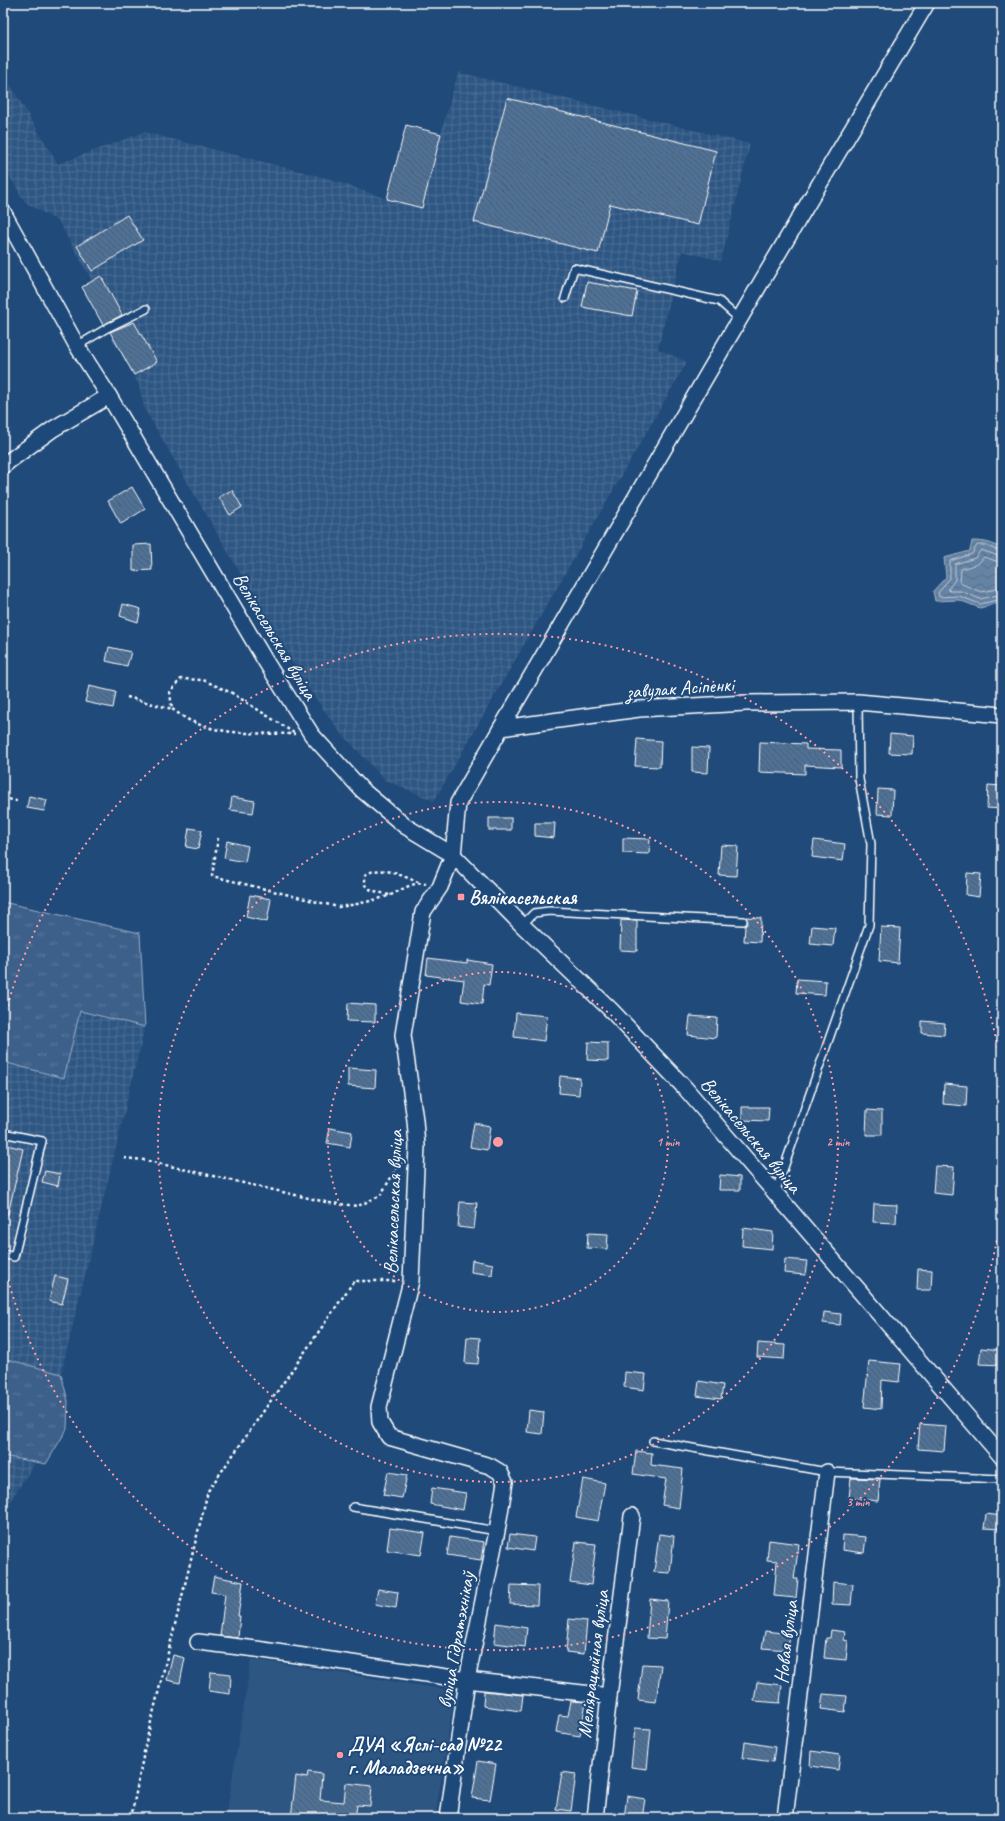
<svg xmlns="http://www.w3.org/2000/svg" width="1005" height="1821" font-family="Caveat,sans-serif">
	<defs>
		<pattern id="industrial-grid" width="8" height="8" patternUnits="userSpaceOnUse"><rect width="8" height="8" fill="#2e5683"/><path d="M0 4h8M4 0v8" fill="none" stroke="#4d6f96"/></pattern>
		<pattern id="grass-tufts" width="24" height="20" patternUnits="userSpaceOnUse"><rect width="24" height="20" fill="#3c618b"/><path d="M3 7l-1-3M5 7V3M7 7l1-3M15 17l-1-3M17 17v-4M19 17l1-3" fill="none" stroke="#59799c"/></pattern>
		<pattern id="water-waves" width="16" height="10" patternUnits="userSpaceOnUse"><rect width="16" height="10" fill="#6583a4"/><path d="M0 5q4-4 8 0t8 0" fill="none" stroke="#5b6d81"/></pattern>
		<pattern id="building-back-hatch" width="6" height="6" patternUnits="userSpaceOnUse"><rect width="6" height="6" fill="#507197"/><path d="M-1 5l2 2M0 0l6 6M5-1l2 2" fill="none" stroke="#4e5b6a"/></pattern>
	</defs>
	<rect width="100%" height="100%" fill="#1f4a7a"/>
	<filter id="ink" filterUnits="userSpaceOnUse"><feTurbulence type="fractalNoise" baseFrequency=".025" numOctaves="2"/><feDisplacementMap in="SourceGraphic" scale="8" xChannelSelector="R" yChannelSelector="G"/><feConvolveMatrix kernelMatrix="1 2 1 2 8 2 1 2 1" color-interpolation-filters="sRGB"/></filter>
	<g filter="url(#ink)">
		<!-- built -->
		<path fill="#2e5683" d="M 251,1659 L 455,1691 L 435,1818 L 226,1818 Z"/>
		<!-- industrial -->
		<g fill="url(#industrial-grid)">
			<path d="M 458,72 L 750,144 L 721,261 L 682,251 L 658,349 L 687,362 L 434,801 L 385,780 L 339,731 L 302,679 L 144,408 L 139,385 L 82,287 L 92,281 L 59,222 L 25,202 L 3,166 L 3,73 L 58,164 L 144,132 L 327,178 L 387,199 L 406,125 L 441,133 Z"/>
			<path d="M 80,1011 L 145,1027 L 61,1374 L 3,1358 L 3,1062 L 64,1078 Z"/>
			<path d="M 3,1456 L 35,1463 L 3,1512 Z"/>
		</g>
		<!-- grass -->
		<g fill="url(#grass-tufts)" stroke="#9eb0c5">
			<path d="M 3,902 L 140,933 L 145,1027 L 80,1011 L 64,1078 L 3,1062 Z"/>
			<path d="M 3,1358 L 61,1374 L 68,1401 L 67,1429 L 46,1464 L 3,1456 Z"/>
		</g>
		<!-- water -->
		<path fill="url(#water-waves)" stroke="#a3b5c8" d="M 972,541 C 983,541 993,542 1002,550 L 1002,602 L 980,608 L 959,600 L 935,601 L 933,591 L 946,577 L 944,558 L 970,551 Z"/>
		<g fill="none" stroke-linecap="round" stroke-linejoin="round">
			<!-- shore -->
			<g stroke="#c1cddb" stroke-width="1">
				<path d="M 1002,552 L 984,545 L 977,545 L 972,554 L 950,561 L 950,578 L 938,593 L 939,597 L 959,596 L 980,604 L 1002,599"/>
				<path d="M 1002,557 L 981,550 L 975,558 L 955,564 L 955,580 L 948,589 L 950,591 L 961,591 L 980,599 L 1002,594"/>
				<path d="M 1002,563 L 984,557 L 978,564 L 961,569 L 960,583 L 981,592 L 1002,588"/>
			</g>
		</g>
		<!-- building -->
		<g fill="url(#building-back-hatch)" stroke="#fff">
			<path d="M 507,98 L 716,151 L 698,225 L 610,204 L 598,253 L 474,222 Z"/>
			<path d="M 406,125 L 441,134 L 422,208 L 387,199 Z"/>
			<path d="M 127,215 L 143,240 L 92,271 L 77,246 Z"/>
			<path d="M 101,276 L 122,315 L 103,325 L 82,287 Z"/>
			<path d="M 587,282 L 637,291 L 632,316 L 582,307 Z"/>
			<path d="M 134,322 L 157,362 L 134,375 L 110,332 Z"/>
			<path d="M 132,487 L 145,509 L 121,524 L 108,501 Z"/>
			<path d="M 232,490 L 242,507 L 230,515 L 219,497 Z"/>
			<path d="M 151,544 L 152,570 L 133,571 L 133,545 Z"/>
			<path d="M 123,604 L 141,609 L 138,622 L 120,616 Z"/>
			<path d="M 109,647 L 131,652 L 127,666 L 106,661 Z"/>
			<path d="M 89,686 L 116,692 L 113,708 L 85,702 Z"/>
			<path d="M 890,734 L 913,736 L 912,754 L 889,753 Z"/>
			<path d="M 637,739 L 661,741 L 660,767 L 635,766 Z"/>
			<path d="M 760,742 L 806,744 L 806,749 L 841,750 L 841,767 L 805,765 L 805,774 L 759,772 Z"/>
			<path d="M 692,747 L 709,748 L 708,773 L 692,772 Z"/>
			<path d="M 988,785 L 1002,786 L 1002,809 L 987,808 Z"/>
			<path d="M 878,789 L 893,790 L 892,815 L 877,814 Z"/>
			<path d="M 29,796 L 47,800 L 44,811 L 27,808 Z"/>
			<path d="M 232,797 L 255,801 L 253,813 L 230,810 Z"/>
			<rect x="489" y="818" width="22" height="12"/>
			<path d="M 535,823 L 555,823 L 554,838 L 535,836 Z"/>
			<path d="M 189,828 L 202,830 L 198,849 L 186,847 Z"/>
			<path d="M 623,838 L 650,839 L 649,854 L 623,853 Z"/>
			<path d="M 814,840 L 845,844 L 843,861 L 812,857 Z"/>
			<path d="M 227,841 L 248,846 L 245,862 L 224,858 Z"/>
			<path d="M 721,845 L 738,846 L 736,876 L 719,875 Z"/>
			<path d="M 967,873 L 981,874 L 979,897 L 966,895 Z"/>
			<path d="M 250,895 L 271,899 L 267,922 L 246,917 Z"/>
			<path d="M 746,917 L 761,918 L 760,942 L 744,941 L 745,926 L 748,922 Z"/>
			<path d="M 621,920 L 637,921 L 637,951 L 620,950 Z"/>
			<path d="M 812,926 L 835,928 L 833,946 L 810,944 Z"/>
			<path d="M 881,927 L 900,928 L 898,963 L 879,961 Z"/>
			<path d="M 428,958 L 467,963 L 467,960 L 492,964 L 489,985 L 484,984 L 482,1004 L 461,1001 L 464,980 L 426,975 Z"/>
			<path d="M 797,979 L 826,981 L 825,995 L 796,993 Z"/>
			<path d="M 348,1003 L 375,1005 L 375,1022 L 347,1021 Z"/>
			<path d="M 516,1013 L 547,1016 L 544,1041 L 514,1037 Z"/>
			<path d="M 690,1016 L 717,1018 L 716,1038 L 688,1035 Z"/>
			<path d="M 922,1021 L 945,1023 L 944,1035 L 922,1033 Z"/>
			<path d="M 588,1042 L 608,1043 L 608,1061 L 587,1060 Z"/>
			<path d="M 348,1068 L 376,1070 L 375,1088 L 348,1086 Z"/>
			<path d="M 560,1076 L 580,1078 L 579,1095 L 559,1093 Z"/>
			<path d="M 944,1084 L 967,1086 L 966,1106 L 943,1104 Z"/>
			<path d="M 742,1107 L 769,1107 L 768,1121 L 742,1120 Z"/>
			<path d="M 867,1110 L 882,1111 L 882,1135 L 866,1135 Z"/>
			<path d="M 474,1123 L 490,1126 L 487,1150 L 470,1147 Z"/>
			<path d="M 330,1128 L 352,1132 L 350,1147 L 327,1143 Z"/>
			<path d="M 3,1144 L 23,1149 L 8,1214 L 3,1214 Z"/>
			<path d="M 935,1166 L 954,1167 L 952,1195 L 933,1193 Z"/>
			<path d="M 45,1171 L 60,1174 L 58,1186 L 42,1182 Z"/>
			<path d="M 720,1175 L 740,1177 L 740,1190 L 719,1190 Z"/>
			<path d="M 460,1202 L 477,1203 L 474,1229 L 458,1227 Z"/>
			<path d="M 874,1204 L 897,1205 L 896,1223 L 873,1222 Z"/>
			<path d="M 743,1228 L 773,1232 L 772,1249 L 742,1246 Z"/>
			<path d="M 588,1233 L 608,1234 L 607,1249 L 587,1248 Z"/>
			<path d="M 785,1259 L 807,1261 L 805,1275 L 784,1273 Z"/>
			<path d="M 472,1260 L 493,1264 L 492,1275 L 471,1272 Z"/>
			<path d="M 918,1269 L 932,1270 L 931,1290 L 917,1290 Z"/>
			<path d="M 55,1276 L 68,1279 L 62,1304 L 49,1301 Z"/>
			<path d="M 824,1312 L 841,1314 L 840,1325 L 823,1323 Z"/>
			<path d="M 467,1337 L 480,1338 L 478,1364 L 465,1363 Z"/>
			<path d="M 758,1343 L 785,1345 L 784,1359 L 757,1357 Z"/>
			<path d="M 981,1348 L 1002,1350 L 1002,1365 L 979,1364 Z"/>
			<path d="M 869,1361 L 901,1364 L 899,1382 L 882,1380 L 881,1409 L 864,1407 Z"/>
			<path d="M 625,1372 L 646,1374 L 644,1390 L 624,1387 Z"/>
			<path d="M 699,1381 L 723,1385 L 721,1399 L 697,1396 Z"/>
			<path d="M 529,1410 L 544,1412 L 542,1434 L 527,1432 Z"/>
			<path d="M 920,1424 L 946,1426 L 944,1451 L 918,1449 Z"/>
			<path d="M 636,1451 L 652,1453 L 651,1465 L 683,1469 L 679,1508 L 662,1505 L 666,1479 L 633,1474 Z"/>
			<path d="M 388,1472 L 407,1475 L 402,1498 L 383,1495 Z"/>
			<path d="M 851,1478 L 880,1479 L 878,1501 L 849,1498 Z"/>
			<path d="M 583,1479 L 605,1483 L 598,1521 L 576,1517 Z"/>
			<path d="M 432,1488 L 466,1493 L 463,1510 L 430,1504 Z"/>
			<path d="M 986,1514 L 1002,1516 L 1002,1529 L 984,1528 Z"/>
			<path d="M 390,1528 L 425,1533 L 421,1555 L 387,1550 Z"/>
			<path d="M 510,1534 L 535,1537 L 533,1551 L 508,1547 Z"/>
			<path d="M 659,1534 L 674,1536 L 670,1573 L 654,1572 Z"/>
			<path d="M 843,1535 L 866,1537 L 864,1553 L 842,1550 Z"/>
			<path d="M 450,1537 L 484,1542 L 481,1560 L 447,1555 Z"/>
			<path d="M 769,1540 L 799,1544 L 794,1579 L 798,1579 L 796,1598 L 774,1596 L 777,1561 L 767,1560 Z"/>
			<path d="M 576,1542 L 596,1544 L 591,1585 L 570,1582 Z"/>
			<path d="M 214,1576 L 243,1582 L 238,1616 L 240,1616 L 238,1638 L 220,1636 L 225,1594 L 211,1592 Z"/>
			<path d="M 833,1582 L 853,1584 L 851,1605 L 832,1604 Z"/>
			<path d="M 511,1585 L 538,1586 L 537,1605 L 510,1604 Z"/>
			<path d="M 378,1589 L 398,1592 L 396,1608 L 375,1604 Z"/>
			<path d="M 650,1599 L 668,1601 L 665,1639 L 647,1638 Z"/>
			<path d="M 569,1619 L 587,1621 L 584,1654 L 566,1652 Z"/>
			<path d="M 496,1623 L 527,1628 L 525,1647 L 494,1643 Z"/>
			<path d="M 831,1630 L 845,1632 L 844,1640 L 848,1641 L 846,1660 L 824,1658 L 826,1638 L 830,1638 Z"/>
			<path d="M 765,1631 L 790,1634 L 788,1650 L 762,1648 Z"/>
			<path d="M 173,1655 L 185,1658 L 180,1683 L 167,1680 Z"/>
			<path d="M 642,1664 L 661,1665 L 656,1702 L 638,1700 Z"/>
			<path d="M 211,1672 L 231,1674 L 230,1694 L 209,1691 Z"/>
			<path d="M 757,1682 L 782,1685 L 780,1703 L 754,1701 Z"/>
			<path d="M 484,1691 L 523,1695 L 521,1711 L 483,1706 Z"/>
			<path d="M 823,1694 L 847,1696 L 845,1712 L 821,1709 Z"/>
			<path d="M 571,1701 L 586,1702 L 580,1736 L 556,1732 L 559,1715 L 568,1716 Z"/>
			<path d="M 635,1728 L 651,1729 L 647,1769 L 631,1767 Z"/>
			<path d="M 745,1742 L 775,1747 L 773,1762 L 743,1758 Z"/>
			<path d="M 811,1751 L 840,1755 L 838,1770 L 810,1766 Z"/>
			<path d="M 478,1761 L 496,1764 L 490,1800 L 472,1798 Z"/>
			<path d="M 308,1772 L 322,1774 L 320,1800 L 344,1802 L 346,1783 L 372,1786 L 370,1806 L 357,1805 L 355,1818 L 291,1818 L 296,1776 L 307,1778 Z"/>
			<path d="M 562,1772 L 576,1774 L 571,1811 L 556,1809 Z"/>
			<path d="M 627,1796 L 645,1799 L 642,1818 L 624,1818 Z"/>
		</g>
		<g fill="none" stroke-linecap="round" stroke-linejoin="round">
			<defs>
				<g id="lane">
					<path d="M 565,298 L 574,268 L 719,301 L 739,319"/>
					<path d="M 77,346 L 107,328 L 146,309"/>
					<path d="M 522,925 L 534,913 L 549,911 L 743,921"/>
					<path d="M 3,1133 L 42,1141 L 14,1257 L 3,1254"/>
					<path d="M 775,1193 L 869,925 L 871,844 L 859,779 L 858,702"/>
					<path d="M 653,1441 L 827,1472 L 1002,1479"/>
					<path d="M 353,1507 L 497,1531"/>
				</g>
				<g id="street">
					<path d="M 3,212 L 77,346 L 109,396 L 266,662 L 312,735 L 362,790 L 405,826 L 453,855 L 522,925 L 611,1010 L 685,1088 L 1002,1457"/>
					<path d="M 3,466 L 9,461 L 53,429 L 109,396"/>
					<path d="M 501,728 L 763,279 L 927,3"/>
					<path d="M 198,1642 L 256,1649 L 467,1680 L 609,1696"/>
					<path d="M 448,1818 L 467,1680 L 497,1531 L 505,1482 L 500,1472 L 490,1466 L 389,1437 L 380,1422 L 379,1407 L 411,1281 L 417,1146 L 415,1120 L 403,1035 L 423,912 L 440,887 L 453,855 L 458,803 L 501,728 L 639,709 L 746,703 L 858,702 L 1002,715"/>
					<path d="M 595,1818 L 609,1696 L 632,1516"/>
					<path d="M 785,1818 L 827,1472"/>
				</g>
			</defs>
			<!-- lane casing -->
			<use href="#lane" stroke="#fff" stroke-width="10"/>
			<!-- street casing -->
			<use href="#street" stroke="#fff" stroke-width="18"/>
			<!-- path -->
			<g stroke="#fff" stroke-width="2.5" stroke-dasharray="3 3" stroke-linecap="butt">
				<path d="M 127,697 L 172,709"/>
				<path d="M 294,733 L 232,693 L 203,680 L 181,679 L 170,692 L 172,709 C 178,713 184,718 191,721 C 222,736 261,733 295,734"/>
				<path d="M 3,798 L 17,801"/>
				<path d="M 218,838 L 212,876 L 338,907 C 356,905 371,901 388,896 C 401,891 412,881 426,884"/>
				<path d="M 389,895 L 371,890 L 365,885 L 365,875 C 380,864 402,876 418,882"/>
				<path d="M 124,1158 L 144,1160 L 330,1203 L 358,1206 L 380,1196 L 396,1169 L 402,1162"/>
				<path d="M 131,1818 L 146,1742 L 208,1491 L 354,1281 L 397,1281"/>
			</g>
			<!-- lane -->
			<use href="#lane" stroke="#1f4a7a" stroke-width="7"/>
			<!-- street -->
			<use href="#street" stroke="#1f4a7a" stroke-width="15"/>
		</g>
	</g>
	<!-- distance rings -->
	<g fill="none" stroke="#ff9aa2" stroke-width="2" stroke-dasharray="2 4">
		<circle cx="498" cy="1142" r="170"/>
		<circle cx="498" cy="1142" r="340"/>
		<path d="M1001 1217A509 509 0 0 1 3 1261M3 1023A509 509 0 0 1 1001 1067"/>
	</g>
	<!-- markers -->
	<g fill="#ff9aa2" stroke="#1f4a7a" stroke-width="1.5">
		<rect x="457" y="893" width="8" height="8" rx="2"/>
		<circle cx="340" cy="1755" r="4"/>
	</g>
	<g text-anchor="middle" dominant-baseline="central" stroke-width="4" stroke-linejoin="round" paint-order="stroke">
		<!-- street labels -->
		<g font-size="20" fill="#fff" stroke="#1f4a7a">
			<text transform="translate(275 636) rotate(59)">Велікасельская вуліца</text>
			<text transform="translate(680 688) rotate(-4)">завулак Асіпенкі</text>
			<text transform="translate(751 1135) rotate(50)">Велікасельская вуліца</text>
			<text transform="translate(393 1202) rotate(-88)">Велікасельская вуліца</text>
			<text transform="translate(456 1640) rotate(-80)">вуліца Гідратэхнікаў</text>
			<text transform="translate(786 1642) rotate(-83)">Новая вуліца</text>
			<text transform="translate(593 1664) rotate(-83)">Меліярацыйная вуліца</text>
		</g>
		<!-- poi labels -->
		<g font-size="20" font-weight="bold" fill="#fff" stroke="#1f4a7a" text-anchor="start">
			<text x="469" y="897">Вялікасельская</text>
			<text x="348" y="1744">ДУА «Яслі-сад №22<tspan x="348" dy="23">г. Маладзечна»</tspan></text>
		</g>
	</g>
	<circle cx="498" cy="1142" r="6" fill="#ff9aa2" stroke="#1f4a7a" stroke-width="2"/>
	<g font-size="12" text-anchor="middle" font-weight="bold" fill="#ff9aa2" stroke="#1f4a7a" stroke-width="4" stroke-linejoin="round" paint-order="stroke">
		<text x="668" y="1146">1 min</text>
		<text x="838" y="1146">2 min</text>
		<text x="858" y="1506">3 min</text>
	</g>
	<!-- margin -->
	<rect width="1005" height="1821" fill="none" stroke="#1f4a7a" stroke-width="16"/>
	<rect x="8" y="8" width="989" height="1805" fill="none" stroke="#fff" stroke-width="1.5" filter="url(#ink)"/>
</svg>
